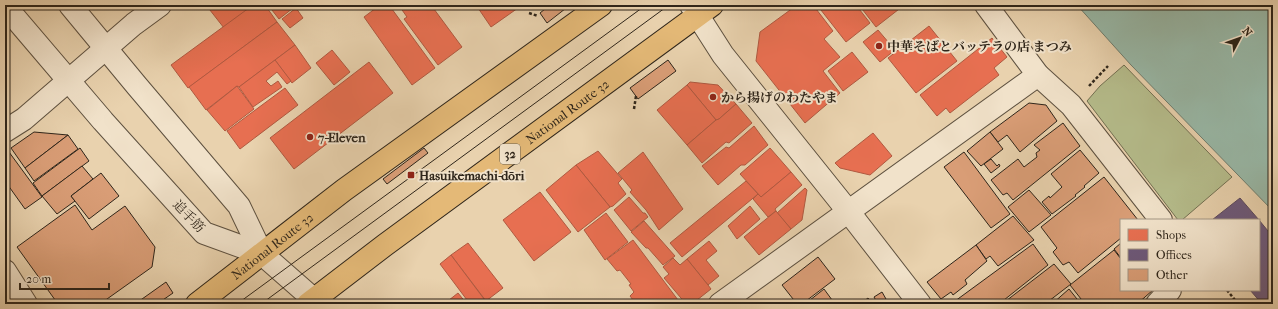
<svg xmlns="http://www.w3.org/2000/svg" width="1278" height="309" font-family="'IM FELL French Canon','Noto Serif JP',serif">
	<rect width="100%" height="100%" fill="#e9d2ae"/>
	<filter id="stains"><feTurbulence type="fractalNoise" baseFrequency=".005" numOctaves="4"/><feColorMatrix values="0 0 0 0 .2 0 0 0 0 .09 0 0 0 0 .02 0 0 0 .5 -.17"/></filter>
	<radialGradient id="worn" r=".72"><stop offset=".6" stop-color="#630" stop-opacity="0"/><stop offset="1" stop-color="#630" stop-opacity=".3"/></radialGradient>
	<!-- green -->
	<path fill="#b5bc8b" stroke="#727052" d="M 1124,65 L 1232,177 L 1182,220 L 1178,220 L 1087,101 L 1100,86 Z"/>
	<!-- water -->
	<path fill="#98b8a7" stroke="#6e7d6f" d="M 1077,5 L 1273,5 L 1273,211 L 1131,65 Z"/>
	<!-- shops -->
	<g fill="#e76f51" stroke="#b05940">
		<path d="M 206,5 L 253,5 L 224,28 Z"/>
		<path d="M 253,5 L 265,5 L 277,22 L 188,88 L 171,65 Z"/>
		<path d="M 268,5 L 297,5 L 279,19 Z"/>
		<path d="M 380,5 L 389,5 L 435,68 L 412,85 L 364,17 Z"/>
		<path d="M 404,5 L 406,9 L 412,5 L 425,5 L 427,8 L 431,5 L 462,47 L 438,65 L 404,19 L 407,17 L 400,7 Z"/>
		<path d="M 476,5 L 516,5 L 518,8 L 491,27 Z"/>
		<path d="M 797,5 L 813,5 L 833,31 L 824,39 L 840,57 L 823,71 L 840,93 L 805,123 L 756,61 L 760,32 Z"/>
		<path d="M 817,5 L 856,5 L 870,23 L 846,42 Z"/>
		<path d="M 859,5 L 902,5 L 903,6 L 876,27 Z"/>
		<path d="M 296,8 L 303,18 L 290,28 L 282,19 Z"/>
		<path d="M 277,22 L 295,45 L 239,87 L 237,86 L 206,110 L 189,87 Z"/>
		<path d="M 929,26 L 957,61 L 916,93 L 888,58 Z"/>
		<path d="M 878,30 L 895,50 L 880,62 L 863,42 Z"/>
		<path d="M 992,38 L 1007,57 L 994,68 L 999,75 L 950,113 L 946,108 L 937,116 L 920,95 Z"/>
		<path d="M 295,45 L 311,68 L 292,83 L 275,60 Z"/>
		<path d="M 332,50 L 350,72 L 334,85 L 316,63 Z"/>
		<path d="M 852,52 L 868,72 L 843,91 L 828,71 Z"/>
		<path d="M 275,60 L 291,81 L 287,84 L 277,72 L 266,81 L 271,86 L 278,81 L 282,87 L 253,107 L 239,87 Z"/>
		<path d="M 369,62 L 393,93 L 294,169 L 270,138 Z"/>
		<path d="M 690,82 L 718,85 L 736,104 L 719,119 L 716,120 L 687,85 Z"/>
		<path d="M 687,85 L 716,120 L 687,145 L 657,110 Z"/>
		<path d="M 237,86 L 254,109 L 225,131 L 207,110 Z"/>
		<path d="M 285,88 L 298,105 L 240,149 L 227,131 Z"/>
		<path d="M 736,104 L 752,123 L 729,143 L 726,142 L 702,163 L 687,145 L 716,120 L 719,119 Z"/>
		<path d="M 754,126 L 768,145 L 745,165 L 741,165 L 718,185 L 702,166 L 726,147 L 729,148 Z"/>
		<path d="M 873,133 L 892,156 L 870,175 L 840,168 L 835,163 Z"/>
		<path d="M 770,148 L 791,172 L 761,197 L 740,174 Z"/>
		<path d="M 598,151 L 622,179 L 618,183 L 626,194 L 613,206 L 610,207 L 576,165 Z"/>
		<path d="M 643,152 L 683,209 L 659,230 L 646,210 L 630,192 L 632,190 L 618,173 Z"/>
		<path d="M 576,165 L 610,207 L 578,232 L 546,190 Z"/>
		<path d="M 791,172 L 802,185 L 775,209 L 776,211 L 768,217 L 753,199 L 758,194 L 761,197 Z"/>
		<path d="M 746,181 L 758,194 L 682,257 L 670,243 Z"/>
		<path d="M 805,188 L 807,190 L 802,220 L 791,229 L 777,213 Z"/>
		<path d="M 540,192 L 571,232 L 534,261 L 503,220 Z"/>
		<path d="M 629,197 L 643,213 L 645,213 L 648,217 L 631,231 L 614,210 Z"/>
		<path d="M 750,206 L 760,219 L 737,239 L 728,226 Z"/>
		<path d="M 776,211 L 791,229 L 759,255 L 744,237 Z"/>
		<path d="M 606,213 L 628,242 L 605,260 L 584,230 Z"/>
		<path d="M 644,221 L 675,256 L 663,265 L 648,248 L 646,248 L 631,232 Z"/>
		<path d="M 633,240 L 681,304 L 636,304 L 630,296 L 634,292 L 629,285 L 631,284 L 620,270 L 617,271 L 607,259 Z"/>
		<path d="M 709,241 L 717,251 L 706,260 L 719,276 L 708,285 L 687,259 Z"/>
		<path d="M 468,243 L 503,288 L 486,301 L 451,255 Z"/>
		<path d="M 451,255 L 484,299 L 478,304 L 470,304 L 440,264 Z"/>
		<path d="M 673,258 L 680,265 L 687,259 L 708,285 L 711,289 L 692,304 L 686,304 L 664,278 L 669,274 L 663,267 Z"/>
		<path d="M 458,293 L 467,304 L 444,304 Z"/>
	</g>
	<!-- offices -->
	<g fill="#6d597a" stroke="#5a495d">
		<path d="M 1240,198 L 1259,220 L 1212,220 Z"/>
		<path d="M 1259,220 L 1273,237 L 1273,300 L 1268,304 L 1262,304 L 1250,290 L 1259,290 Z"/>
	</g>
	<!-- building -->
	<g fill="#d99d76" stroke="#2e251a">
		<path d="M 550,5 L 570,5 L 547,23 L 540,13 Z"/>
		<path d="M 668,60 L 676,71 L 638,99 L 630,88 Z"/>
		<path d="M 1029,103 L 1046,105 L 1057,121 L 1020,152 L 1007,135 L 998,142 L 990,132 Z"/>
		<path d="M 1063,123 L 1080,146 L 1013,200 L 1007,193 L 1003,195 L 991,180 L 1018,159 L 1024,167 L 1037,157 L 1036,153 L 1040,150 L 1034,145 Z"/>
		<path d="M 34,132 L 68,135 L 25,168 L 11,148 Z"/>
		<path d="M 990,132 L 1003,149 L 981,166 L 967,151 Z"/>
		<path d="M 68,135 L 78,149 L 34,181 L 25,168 Z"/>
		<path d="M 80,148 L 89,161 L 42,196 L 33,183 Z"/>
		<path d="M 424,148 L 428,153 L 387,184 L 383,179 Z"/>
		<path d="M 1080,150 L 1099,173 L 1084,186 L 1085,187 L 1075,195 L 1076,196 L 1052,214 L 1042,202 L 1049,196 L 1050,198 L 1062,187 L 1051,174 Z"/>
		<path d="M 9,152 L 42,197 L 25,209 L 5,181 L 5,155 Z"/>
		<path d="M 964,152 L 1010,214 L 991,228 L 944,167 Z"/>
		<path d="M 991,159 L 997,166 L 999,164 L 1000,166 L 991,173 L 984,164 Z"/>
		<path d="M 82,166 L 93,179 L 71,196 L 75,201 L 57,214 L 42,196 Z"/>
		<path d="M 101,173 L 119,196 L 89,219 L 71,196 Z"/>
		<path d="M 1104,177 L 1138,220 L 1121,220 L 1121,238 L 1078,273 L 1069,262 L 1063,265 L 1053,252 L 1057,248 L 1041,227 Z"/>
		<path d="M 1029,190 L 1051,215 L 1029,232 L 1008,207 Z"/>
		<path d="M 75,205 L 92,230 L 125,206 L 155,247 L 152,267 L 100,304 L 58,304 L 17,247 Z"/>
		<path d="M 1013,216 L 1034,240 L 998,266 L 990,256 L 986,259 L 976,245 Z"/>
		<path d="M 1121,243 L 1121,258 L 1114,249 Z"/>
		<path d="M 1033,244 L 1048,265 L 999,304 L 951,304 Z"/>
		<path d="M 976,245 L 987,261 L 965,280 L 967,284 L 953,295 L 951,292 L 941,299 L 927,282 Z"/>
		<path d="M 1114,250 L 1121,259 L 1121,290 L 1153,290 L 1137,304 L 1085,304 L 1070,285 Z"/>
		<path d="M 818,257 L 835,279 L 802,304 L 797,304 L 782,285 Z"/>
		<path d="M 1054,264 L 1071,284 L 1045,304 L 1002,304 Z"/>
		<path d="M 166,282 L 173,293 L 157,304 L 135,304 Z"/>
		<path d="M 824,289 L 835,304 L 805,304 Z"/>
		<path d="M 1069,289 L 1081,304 L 1052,304 Z"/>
		<path d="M 882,292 L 886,299 L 878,304 L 874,297 Z"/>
		<path d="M 868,298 L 873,304 L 860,304 Z"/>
	</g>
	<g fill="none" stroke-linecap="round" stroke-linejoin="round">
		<defs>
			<g id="minor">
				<path d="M 691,5 L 723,55 L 848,211 L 920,304"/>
				<path d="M 986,5 L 1038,75 L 1071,105 L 1161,220"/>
				<path d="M 5,131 L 24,119 L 134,24 L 160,5"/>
				<path d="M 5,271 L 26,304"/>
				<path d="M 720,304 L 1038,75"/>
				<path d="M 1157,304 L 1170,290"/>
			</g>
			<g id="tertiary">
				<path d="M 70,5 L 137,86 L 239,206 L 262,254"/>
				<path d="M 5,6 L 103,121 L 204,233 L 262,254 L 319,304"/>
			</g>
			<g id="trunk">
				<path id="s1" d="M 197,304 L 344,190 L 601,5"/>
				<path id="s2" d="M 308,304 L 385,245 L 712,5"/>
			</g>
		</defs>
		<!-- minor casing -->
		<use href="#minor" stroke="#5d503f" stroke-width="24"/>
		<!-- tertiary casing -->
		<use href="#tertiary" stroke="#5d503f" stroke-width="24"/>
		<!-- trunk casing -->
		<use href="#trunk" stroke="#2e251a" stroke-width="24"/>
		<!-- path -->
		<g stroke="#2e251a" stroke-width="2.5" stroke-dasharray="3 2" stroke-linecap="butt">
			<path d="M 529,13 L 538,16"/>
			<path d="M 1089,86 L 1108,66"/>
			<path d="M 634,109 L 636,96"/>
			<path d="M 1227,290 L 1238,304"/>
		</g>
		<!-- minor -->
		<use href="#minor" stroke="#f1e2ca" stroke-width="22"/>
		<!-- tertiary -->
		<use href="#tertiary" stroke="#f1e2ca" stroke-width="22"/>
		<!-- trunk -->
		<use href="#trunk" stroke="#e4b977" stroke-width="22"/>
		<!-- tram -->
		<g stroke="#2e251a" stroke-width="1">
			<path d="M 237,304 L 646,5"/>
			<path d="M 261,304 L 669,5"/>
		</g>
	</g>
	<!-- markers -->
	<g fill="#8f2418" stroke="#f1e2ca" stroke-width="1.5">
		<circle cx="879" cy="46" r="4"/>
		<circle cx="713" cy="97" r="4"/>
		<circle cx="310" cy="137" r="4"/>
		<rect x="407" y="171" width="8" height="8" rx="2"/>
	</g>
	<g text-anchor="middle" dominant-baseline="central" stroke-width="4" stroke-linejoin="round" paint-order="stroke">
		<!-- shield labels -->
		<rect fill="#f1e2ca" stroke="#685e4f" stroke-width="1" x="500" y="144" width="20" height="20" rx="3"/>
		<g font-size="12" font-weight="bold" fill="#2e251a">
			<text x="510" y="154">32</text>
		</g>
		<!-- poi labels -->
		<g font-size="13" font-weight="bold" fill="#2e251a" stroke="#f1e2ca" text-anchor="start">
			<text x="887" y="46">中華そばとバッテラの店 まつみ</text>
			<text x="721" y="97">から揚げのわたやま</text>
			<text x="318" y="137">7-Eleven</text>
			<text x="419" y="175">Hasuikemachi-dōri</text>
		</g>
		<!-- street labels -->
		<g font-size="13" fill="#2e251a" stroke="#f1e2ca">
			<text stroke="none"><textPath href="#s2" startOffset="323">National Route 32</textPath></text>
			<text transform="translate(189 216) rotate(46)">追手筋</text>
			<text stroke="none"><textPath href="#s1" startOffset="95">National Route 32</textPath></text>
		</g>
	</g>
	<!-- margin -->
	<rect width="1278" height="309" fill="none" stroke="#e9d2ae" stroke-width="20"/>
	<rect x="6" y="6" width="1266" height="297" fill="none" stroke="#2e251a" stroke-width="2"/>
	<rect x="10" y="10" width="1258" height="289" fill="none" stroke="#2e251a"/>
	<!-- legend -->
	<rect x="1120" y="219" width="140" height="72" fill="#f1e2ca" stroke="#a39684"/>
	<rect x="1128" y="229" width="20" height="12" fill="#e76f51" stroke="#a39684"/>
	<text x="1156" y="239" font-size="12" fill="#2e251a">Shops</text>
	<rect x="1128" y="249" width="20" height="12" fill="#6d597a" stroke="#a39684"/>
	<text x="1156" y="259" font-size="12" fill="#2e251a">Offices</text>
	<rect x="1128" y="269" width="20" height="12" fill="#d99d76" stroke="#a39684"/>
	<text x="1156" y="279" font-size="12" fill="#2e251a">Other</text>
	<!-- north arrow -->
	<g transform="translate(1240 38) rotate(49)" stroke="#f1e2ca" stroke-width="3" paint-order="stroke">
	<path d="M0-3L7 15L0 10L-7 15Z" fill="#2e251a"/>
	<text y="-6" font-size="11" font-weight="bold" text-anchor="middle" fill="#2e251a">N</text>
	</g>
	<!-- scale -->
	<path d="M20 283v6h89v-6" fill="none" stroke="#2e251a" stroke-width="2"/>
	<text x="26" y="283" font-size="12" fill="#2e251a" stroke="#f1e2ca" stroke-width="3" paint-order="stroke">20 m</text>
	<rect width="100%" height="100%" filter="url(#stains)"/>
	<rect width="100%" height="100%" fill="url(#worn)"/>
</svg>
